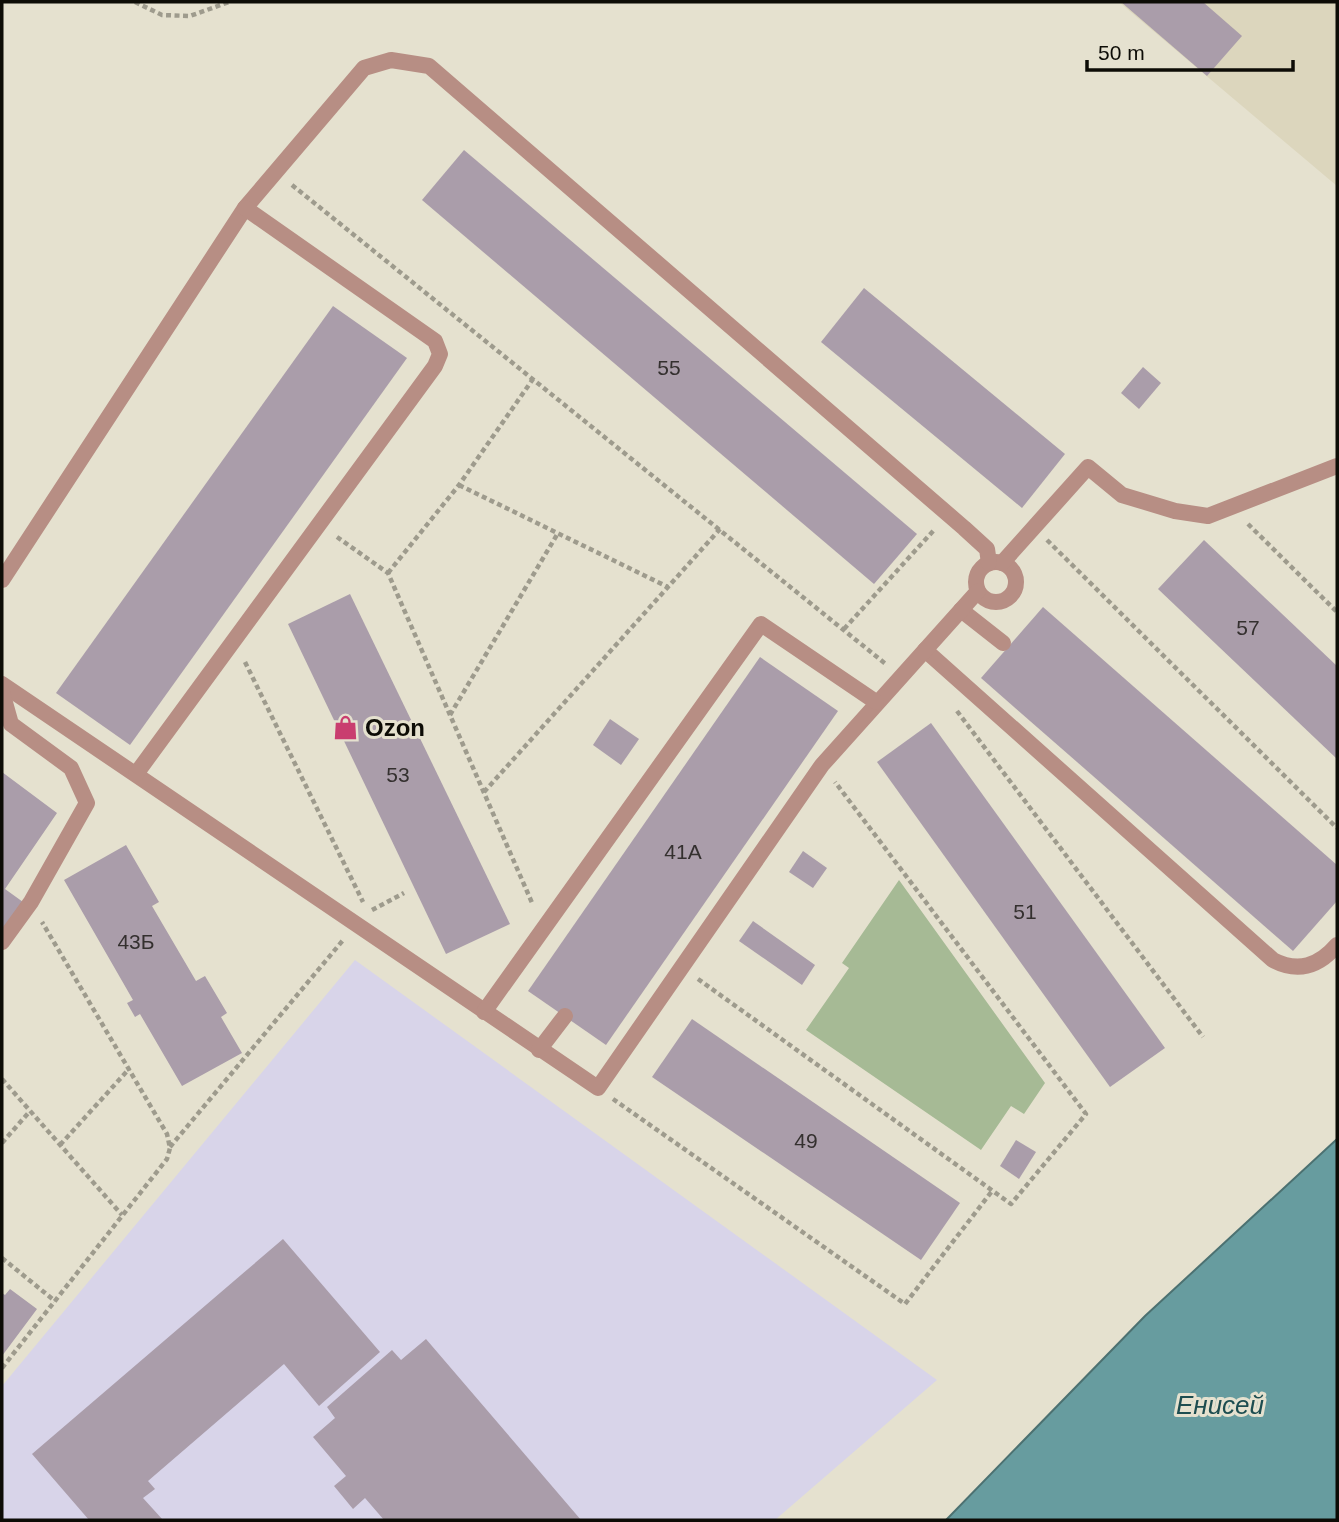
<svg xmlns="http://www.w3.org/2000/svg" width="1339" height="1522" font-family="Arial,sans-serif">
	<rect width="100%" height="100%" fill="#e5e1cf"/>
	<!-- built -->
	<path fill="#dcd6bd" d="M 1119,2 L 1337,2 L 1337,186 Z"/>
	<!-- education -->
	<path fill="#d8d4e9" d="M 355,960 L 937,1380 L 775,1520 L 2,1520 L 2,1386 Z"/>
	<!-- green -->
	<path fill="#a6ba95" d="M 899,880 L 1045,1083 L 1024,1114 L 1011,1106 L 981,1150 L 806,1030 L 849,968 L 842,963 Z"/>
	<!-- water -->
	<path fill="#679c9f" stroke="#4c7171" stroke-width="2" d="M 1337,1139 L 1337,1520 L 946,1520 L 1145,1316 Z"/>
	<!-- building -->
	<g fill="#aa9daa">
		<path d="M 1121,2 L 1203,2 L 1242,36 L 1207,76 Z"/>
		<path d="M 464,150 L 917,534 L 874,584 L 422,200 Z"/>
		<path d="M 864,288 L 1065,454 L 1022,508 L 821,342 Z"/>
		<path d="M 333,306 L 407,358 L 130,745 L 56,693 Z"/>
		<path d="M 1143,367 L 1161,383 L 1139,409 L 1121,393 Z"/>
		<path d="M 1204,540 L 1337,666 L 1337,759 L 1158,589 Z"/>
		<path d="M 350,594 L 510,924 L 446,954 L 288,624 Z"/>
		<path d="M 1043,607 L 1337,865 L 1337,901 L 1293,951 L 981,678 Z"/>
		<path d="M 760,657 L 838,711 L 606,1045 L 528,991 Z"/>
		<path d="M 610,719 L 639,739 L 621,765 L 593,745 Z"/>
		<path d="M 931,723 L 1165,1048 L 1110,1087 L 877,762 Z"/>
		<path d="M 2,772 L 57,813 L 5,889 L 23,902 L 2,932 Z"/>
		<path d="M 126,845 L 159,902 L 152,906 L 196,981 L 205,976 L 227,1013 L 221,1017 L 242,1053 L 182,1086 L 140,1014 L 135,1017 L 127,1003 L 133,1000 L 64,880 Z"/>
		<path d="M 803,851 L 827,868 L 813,888 L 789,872 Z"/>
		<path d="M 753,921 L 815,965 L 802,985 L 739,941 Z"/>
		<path d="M 692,1019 L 960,1203 L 921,1260 L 652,1077 Z"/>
		<path d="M 1016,1140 L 1036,1152 L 1019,1179 L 1000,1166 Z"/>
		<path d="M 283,1239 L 380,1352 L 319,1406 L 284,1364 L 148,1481 L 155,1489 L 143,1498 L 163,1520 L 89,1520 L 32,1454 Z"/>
		<path d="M 10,1289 L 37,1309 L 2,1356 L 2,1293 L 5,1295 Z"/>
		<path d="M 426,1339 L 581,1520 L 384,1520 L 365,1498 L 353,1509 L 334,1486 L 346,1476 L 313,1437 L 335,1418 L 327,1407 L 392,1350 L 401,1360 Z"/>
	</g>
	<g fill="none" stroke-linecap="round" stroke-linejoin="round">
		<!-- path -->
		<g stroke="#9e9b8d" stroke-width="4.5" stroke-dasharray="5 3.5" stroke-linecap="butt">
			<path d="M 135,2 L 162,15 L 190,16 L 229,2"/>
			<path d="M 292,185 L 887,665"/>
			<path d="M 459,485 L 668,587"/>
			<path d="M 1248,524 L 1337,612"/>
			<path d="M 337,537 L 388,573 L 533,905"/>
			<path d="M 1047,540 L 1337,828"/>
			<path d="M 388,573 L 459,485 L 533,379"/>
			<path d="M 844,629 L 934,530"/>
			<path d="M 245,662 L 363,902"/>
			<path d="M 957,711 L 1203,1037"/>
			<path d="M 450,715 L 558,533"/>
			<path d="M 484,792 L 720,529"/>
			<path d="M 372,910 L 404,893"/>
			<path d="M 698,979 L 1011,1204 L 1086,1114 L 835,782"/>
			<path d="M 2,1079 L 122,1215"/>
			<path d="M 613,1099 L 905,1304 L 992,1191"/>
			<path d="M 2,1143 L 30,1111"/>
			<path d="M 60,1145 L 129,1069"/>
			<path d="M 170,1147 L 344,939"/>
			<path d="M 2,1258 L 55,1301"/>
			<path d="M 2,1368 L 167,1159 L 170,1148 L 167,1134 L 42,922"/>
		</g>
		<!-- service -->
		<g stroke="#b78e84" stroke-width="16">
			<circle cx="996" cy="582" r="20"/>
			<path d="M 1002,563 L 1088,467 L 1122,495 L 1175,511 L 1208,516 L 1337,466"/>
			<path d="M 2,580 L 245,208 L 364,68 L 391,60 L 429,66 L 964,528 L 987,549 L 989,563"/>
			<path d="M 961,610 L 1003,643"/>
			<path d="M 925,650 L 1273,960 C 1298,973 1319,966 1337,945"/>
			<path d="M 2,684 L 598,1088 L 822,765 L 978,591"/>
			<path d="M 2,692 L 11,724 L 71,768 L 87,803 L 31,902 L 2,942"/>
			<path d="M 136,774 L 435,366 L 440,354 L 435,341 L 245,208"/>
			<path d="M 484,1012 L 761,624 L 876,702"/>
			<path d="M 539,1050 L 565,1016"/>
		</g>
	</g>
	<!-- icons -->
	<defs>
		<symbol id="shop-bare" viewBox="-9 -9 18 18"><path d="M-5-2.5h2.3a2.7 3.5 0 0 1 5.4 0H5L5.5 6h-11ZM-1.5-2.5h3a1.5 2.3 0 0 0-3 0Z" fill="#c93d6f" stroke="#e5e1cf" stroke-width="2.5" paint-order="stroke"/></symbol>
	</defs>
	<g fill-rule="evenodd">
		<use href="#shop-bare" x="328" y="710" width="35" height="35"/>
	</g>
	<g text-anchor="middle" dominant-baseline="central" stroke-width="6" stroke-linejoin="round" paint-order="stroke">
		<!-- number labels -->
		<g font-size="21" fill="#34302f">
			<text x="669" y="367">55</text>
			<text x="1248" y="627">57</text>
			<text x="398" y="774">53</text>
			<text x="683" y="851">41А</text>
			<text x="1025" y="911">51</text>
			<text x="136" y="941">43Б</text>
			<text x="806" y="1140">49</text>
		</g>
		<!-- poi labels -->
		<g font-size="24" font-weight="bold" fill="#0d0c06" stroke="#e5e1cf" text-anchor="start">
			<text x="365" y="727">Ozon</text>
		</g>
		<!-- water labels -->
		<g font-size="26" font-style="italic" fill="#1d4d50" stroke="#e5e1cf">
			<text x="1220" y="1405">Енисей</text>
		</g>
	</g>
	<!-- border -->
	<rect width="1339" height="1522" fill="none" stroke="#0d0c06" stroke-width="7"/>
	<!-- scale -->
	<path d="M1087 60v10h206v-10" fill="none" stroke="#0d0c06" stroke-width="3.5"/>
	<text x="1098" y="60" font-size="21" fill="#0d0c06" stroke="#e5e1cf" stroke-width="5" paint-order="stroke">50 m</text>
</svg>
